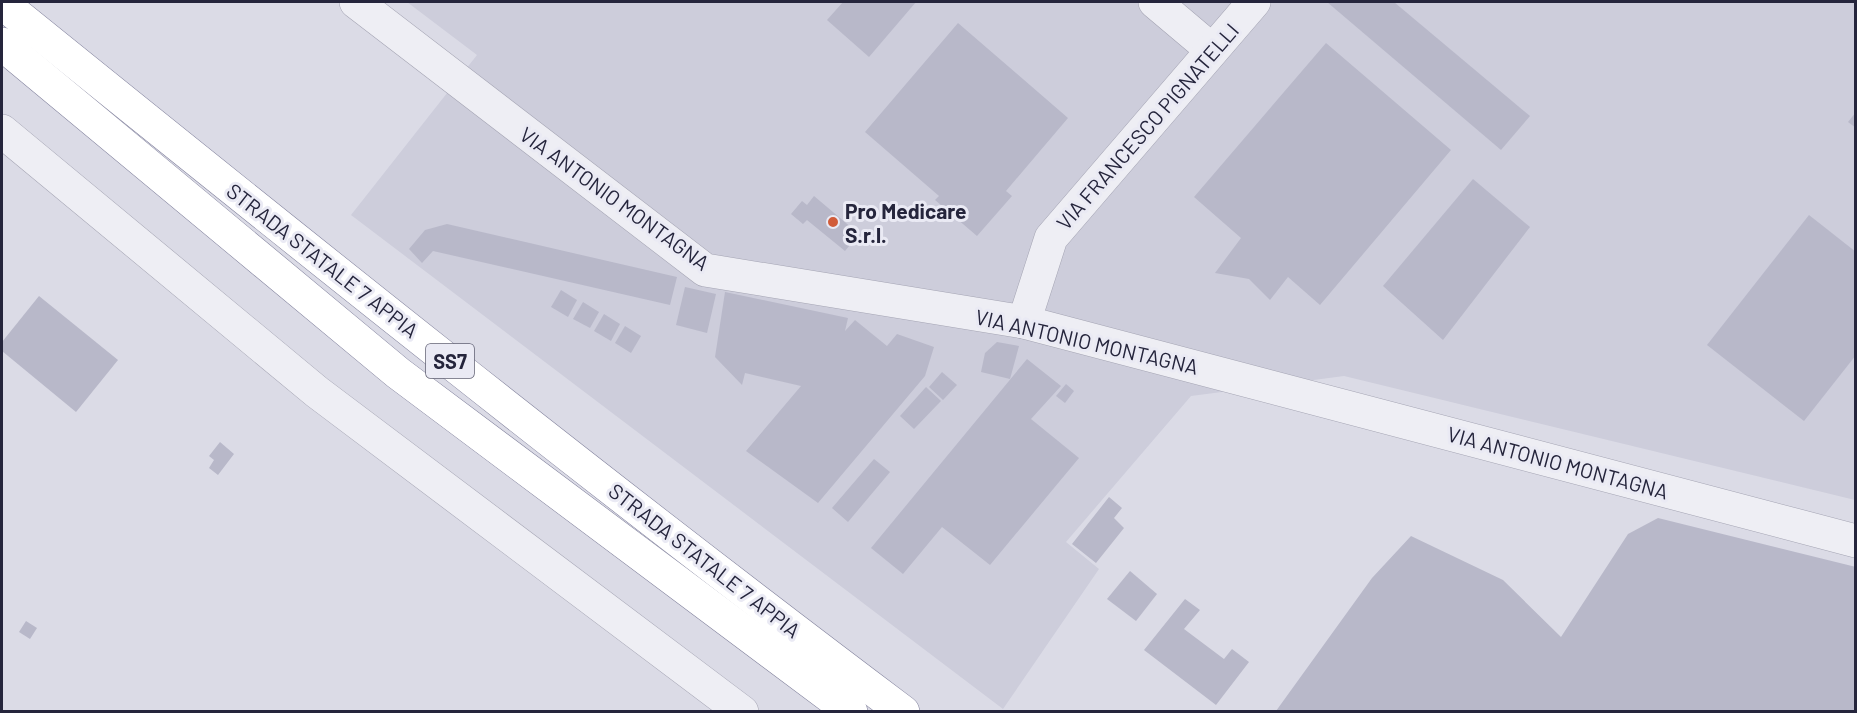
<svg xmlns="http://www.w3.org/2000/svg" width="1857" height="713" font-family="Barlow,sans-serif">
	<rect width="100%" height="100%" fill="#dbdbe6"/>
	<!-- built -->
	<path fill="#cdcddb" d="M 407,2 L 1855,2 L 1855,500 L 1344,376 L 1191,396 L 1066,542 L 1099,569 L 1003,709 L 351,215 L 477,55 Z"/>
	<!-- building -->
	<g fill="#b8b8c9">
		<path d="M 843,2 L 916,2 L 869,57 L 827,20 Z"/>
		<path d="M 1327,2 L 1394,2 L 1530,116 L 1501,150 Z"/>
		<path d="M 958,23 L 1068,118 L 1006,191 L 1012,196 L 977,236 L 935,200 L 939,196 L 865,132 Z"/>
		<path d="M 1326,43 L 1451,150 L 1320,305 L 1288,277 L 1270,300 L 1249,279 L 1215,273 L 1241,238 L 1194,197 Z"/>
		<path d="M 1856,112 L 1856,128 L 1848,122 Z"/>
		<path d="M 1473,179 L 1530,227 L 1443,340 L 1383,286 Z"/>
		<path d="M 814,196 L 859,234 L 845,251 L 807,220 L 803,224 L 791,214 L 802,201 L 807,205 Z"/>
		<path d="M 1809,215 L 1856,252 L 1856,355 L 1804,421 L 1707,345 Z"/>
		<path d="M 447,224 L 677,277 L 670,305 L 433,251 L 422,263 L 409,249 L 425,230 Z"/>
		<path d="M 685,287 L 716,294 L 707,333 L 676,325 Z"/>
		<path d="M 561,290 L 577,300 L 568,317 L 551,307 Z"/>
		<path d="M 725,292 L 848,318 L 845,331 L 855,320 L 887,346 L 897,334 L 934,347 L 925,376 L 818,503 L 746,451 L 801,386 L 745,373 L 742,385 L 715,357 Z"/>
		<path d="M 39,296 L 118,360 L 76,412 L 2,351 L 2,342 Z"/>
		<path d="M 583,302 L 599,312 L 590,328 L 573,319 Z"/>
		<path d="M 604,314 L 620,324 L 611,341 L 594,331 Z"/>
		<path d="M 625,326 L 641,336 L 631,353 L 615,343 Z"/>
		<path d="M 997,342 L 1019,346 L 1010,379 L 981,372 L 985,353 Z"/>
		<path d="M 1027,359 L 1061,386 L 1031,419 L 1079,458 L 990,565 L 942,527 L 903,574 L 871,548 Z"/>
		<path d="M 942,372 L 957,385 L 943,400 L 929,387 Z"/>
		<path d="M 1066,384 L 1074,391 L 1065,403 L 1056,396 Z"/>
		<path d="M 926,387 L 941,401 L 914,429 L 900,416 Z"/>
		<path d="M 220,442 L 234,454 L 218,475 L 209,468 L 214,460 L 209,456 Z"/>
		<path d="M 874,459 L 890,472 L 848,522 L 832,508 Z"/>
		<path d="M 1109,497 L 1122,508 L 1114,518 L 1124,528 L 1096,563 L 1072,544 Z"/>
		<path d="M 1658,518 L 1856,567 L 1856,711 L 1276,711 L 1372,578 L 1411,536 L 1503,580 L 1561,637 L 1628,534 Z"/>
		<path d="M 1130,571 L 1157,594 L 1136,621 L 1107,599 Z"/>
		<path d="M 1185,599 L 1200,610 L 1184,629 L 1224,659 L 1232,649 L 1249,662 L 1216,705 L 1144,650 Z"/>
		<path d="M 26,621 L 37,628 L 30,639 L 19,632 Z"/>
	</g>
	<g fill="none" stroke-linecap="round" stroke-linejoin="round">
		<defs>
			<g id="minor">
				<path d="M 356,2 L 705,270 L 1024,322 L 1856,541"/>
				<path d="M 1155,2 L 1212,50"/>
				<path d="M 2,131 L 317,392 L 742,712"/>
				<path d="M 1024,322 L 1051,238 L 1254,2"/>
			</g>
			<g id="highway">
				<path d="M 2,3 C 299,243 597,482 903,712"/>
				<path d="M 2,44 L 398,373 L 851,712"/>
			</g>
		</defs>
		<!-- minor casing -->
		<use href="#minor" stroke="#a4a4b3" stroke-width="34"/>
		<!-- highway casing -->
		<use href="#highway" stroke="#82829d" stroke-width="34"/>
		<!-- minor -->
		<use href="#minor" stroke="#eeeef4" stroke-width="33"/>
		<!-- highway -->
		<use href="#highway" stroke="#fff" stroke-width="33"/>
	</g>
	<!-- markers -->
	<circle fill="#d15c3a" stroke="#eaeaf4" stroke-width="2" cx="833" cy="222" r="6"/>
	<g text-anchor="middle" dominant-baseline="central" stroke-width="6" stroke-linejoin="round" paint-order="stroke">
		<!-- shield labels -->
		<rect fill="#eaeaf4" stroke="#606073" stroke-width="1.5" x="426" y="344" width="48" height="34" rx="4.5"/>
		<g font-size="20" font-weight="bold" fill="#25253c">
			<text x="450" y="361">SS7</text>
		</g>
		<!-- street labels -->
		<g font-size="21" fill="#25253c" stroke="#eaeaf4">
			<text transform="translate(1147 126) rotate(-49)">VIA FRANCESCO PIGNATELLI</text>
			<text transform="translate(615 198) rotate(36)">VIA ANTONIO MONTAGNA</text>
			<text transform="translate(323 260) rotate(38)">STRADA STATALE 7 APPIA</text>
			<text transform="translate(1087 341) rotate(13)">VIA ANTONIO MONTAGNA</text>
			<text transform="translate(1558 462) rotate(15)">VIA ANTONIO MONTAGNA</text>
			<text transform="translate(705 560) rotate(38)">STRADA STATALE 7 APPIA</text>
		</g>
		<!-- poi labels -->
		<g font-size="21" font-weight="bold" fill="#25253c" stroke="#eaeaf4" text-anchor="start">
			<text x="845" y="210">Pro Medicare<tspan x="845" dy="24">S.r.l.</tspan></text>
		</g>
	</g>
	<!-- border -->
	<rect width="1857" height="713" fill="none" stroke="#25253c" stroke-width="6"/>
</svg>
